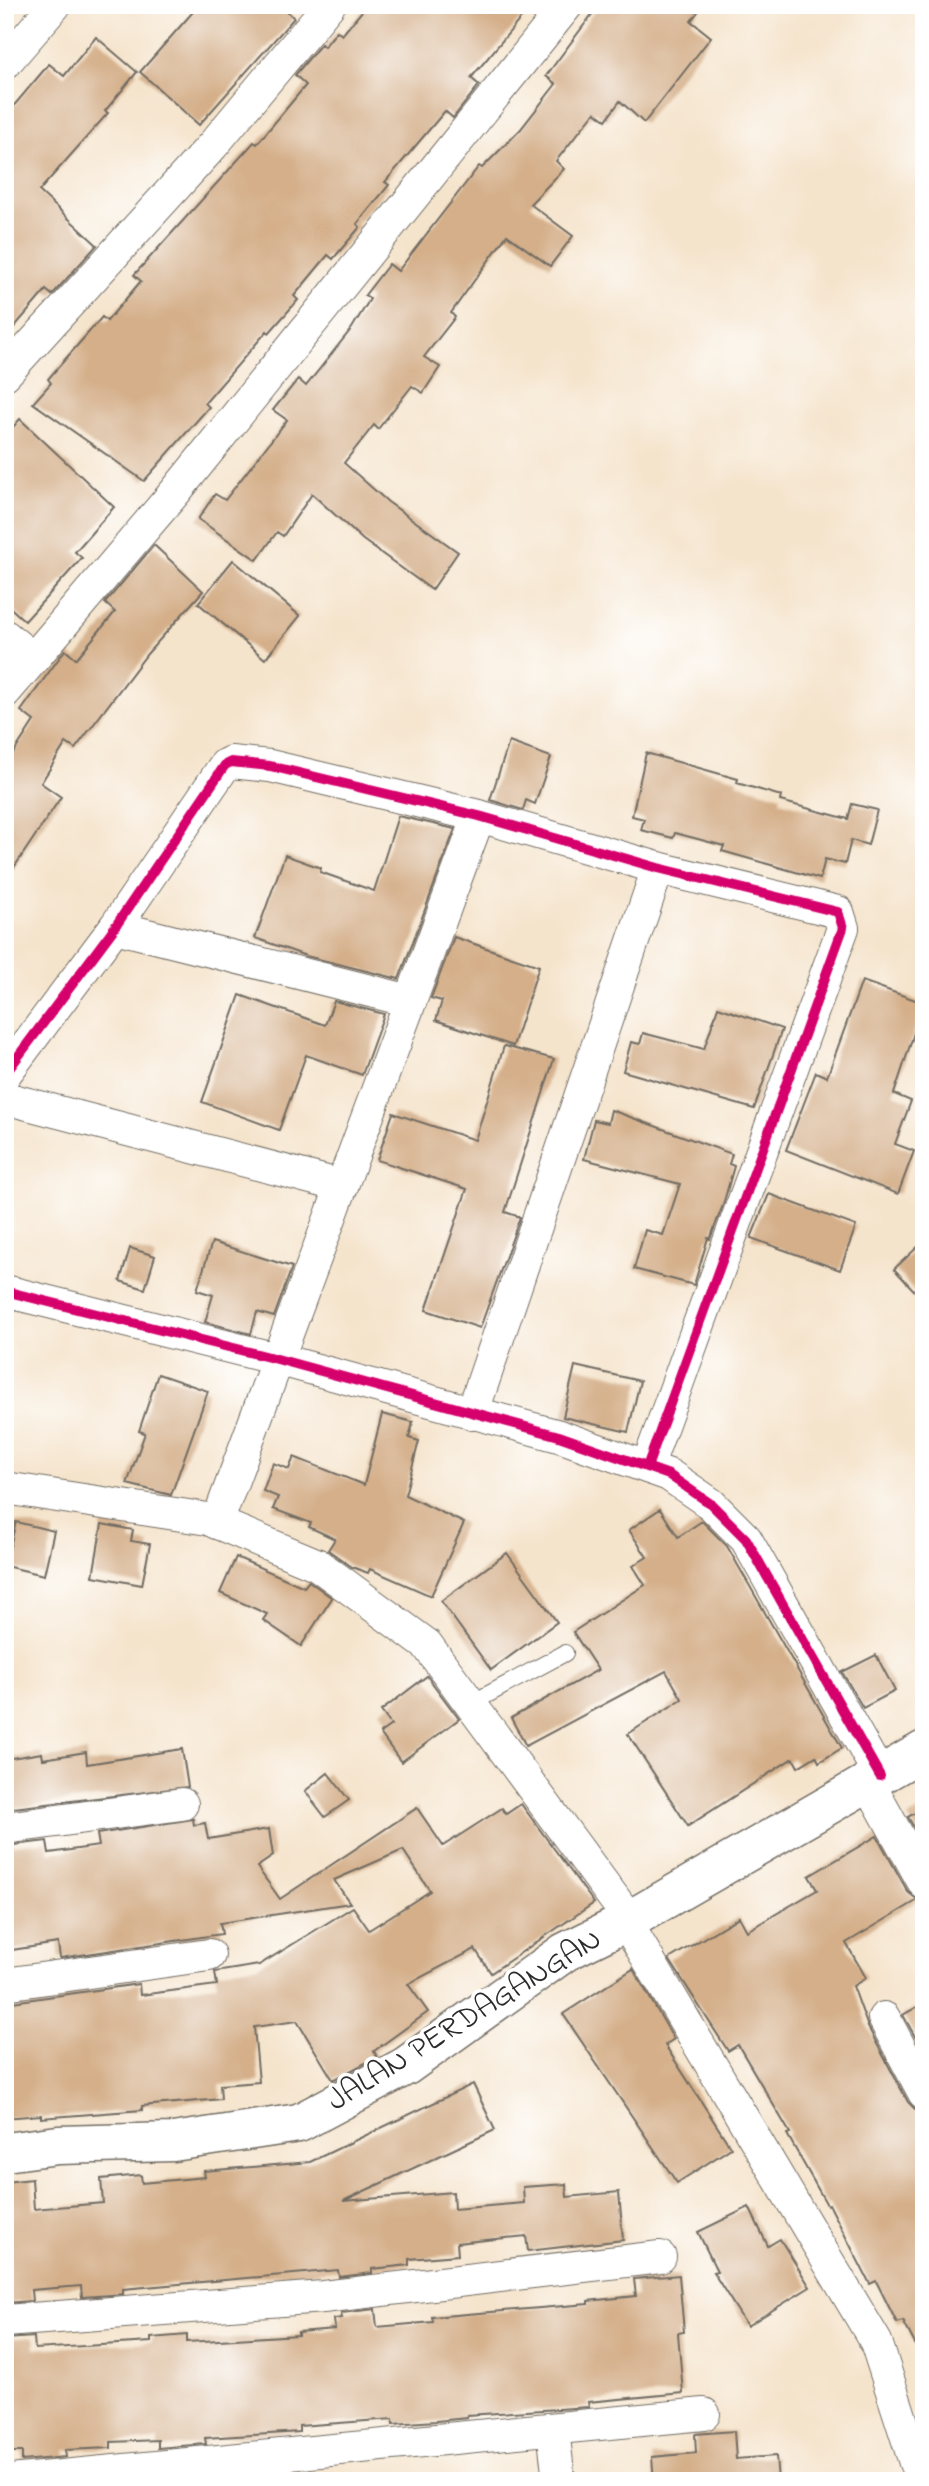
<svg xmlns="http://www.w3.org/2000/svg" width="929" height="2486" font-family="'Indie Flower',sans-serif">
	<rect width="100%" height="100%" fill="#fff"/>
	<filter id="ink" filterUnits="userSpaceOnUse"><feTurbulence type="fractalNoise" baseFrequency=".0143" numOctaves="2"/><feDisplacementMap in="SourceGraphic" scale="14" xChannelSelector="R" yChannelSelector="G"/><feConvolveMatrix kernelMatrix="1 2 1 2 8 2 1 2 1" color-interpolation-filters="sRGB"/></filter>
	<filter id="wash" filterUnits="userSpaceOnUse"><feTurbulence type="fractalNoise" baseFrequency=".00686" numOctaves="4" result="noise"/><feDisplacementMap in="SourceGraphic" scale="28" xChannelSelector="R" yChannelSelector="G"/><feGaussianBlur stdDeviation="1.57" result="paint"/><feColorMatrix in="noise" values="0 0 0 0 0 0 0 0 0 0 0 0 0 0 0 0 0 1.4 0 .05"/><feComposite in="paint" operator="in"/></filter>
	<g filter="url(#wash)">
		<rect width="100%" height="100%" fill="#f5e4cc"/>
		<g id="blocks">
			<!-- building -->
			<g fill="#d4af89">
				<path d="M 199,5 L 281,5 L 294,18 L 199,125 L 140,72 Z"/>
				<path d="M 367,5 L 532,5 L 471,78 L 479,85 L 453,118 L 445,111 L 385,182 L 389,185 L 357,224 L 360,227 L 333,259 L 328,255 L 294,296 L 298,300 L 269,333 L 267,331 L 205,403 L 209,407 L 144,481 L 33,403 L 51,383 L 48,379 L 102,317 L 107,321 L 141,281 L 134,275 L 254,142 L 257,144 L 306,85 L 295,75 L 321,44 L 324,47 L 337,31 L 342,35 Z"/>
				<path d="M 599,5 L 703,5 L 691,21 L 711,37 L 644,123 L 620,101 L 606,120 L 595,112 L 556,161 L 564,169 L 530,204 L 573,236 L 550,266 L 507,235 L 451,313 L 455,317 L 424,357 L 440,367 L 423,393 L 412,386 L 378,429 L 374,425 L 344,463 L 388,502 L 458,552 L 432,590 L 363,540 L 312,494 L 283,536 L 277,532 L 257,560 L 198,519 L 215,494 L 225,500 L 287,420 L 273,410 L 298,379 L 306,386 L 352,328 L 370,299 L 365,295 L 389,264 L 398,271 L 479,166 L 482,168 L 520,130 L 556,84 L 546,76 Z"/>
				<path d="M 96,37 L 137,72 L 105,111 L 108,113 L 39,191 L 97,245 L 52,295 L 46,290 L 5,338 L 5,116 L 49,64 L 64,76 Z"/>
				<path d="M 20,419 L 114,507 L 75,552 L 82,558 L 25,621 L 5,603 L 5,436 Z"/>
				<path d="M 154,545 L 203,591 L 147,654 L 75,749 L 66,743 L 41,783 L 61,797 L 5,881 L 5,766 L 34,721 L 21,711 L 65,650 L 76,659 L 115,612 L 105,603 Z"/>
				<path d="M 233,560 L 300,616 L 265,659 L 198,603 Z"/>
				<path d="M 509,742 L 551,757 L 535,804 L 526,800 L 523,810 L 490,800 Z"/>
				<path d="M 646,753 L 738,779 L 737,783 L 781,796 L 780,801 L 848,819 L 852,804 L 877,810 L 868,845 L 851,840 L 845,864 L 825,859 L 820,879 L 722,851 L 724,846 L 675,833 L 673,838 L 641,830 L 644,819 L 632,816 Z"/>
				<path d="M 398,816 L 455,829 L 399,979 L 306,956 L 255,938 L 285,855 L 321,868 L 320,872 L 374,891 Z"/>
				<path d="M 454,937 L 539,966 L 513,1046 L 436,1020 L 442,1001 L 431,998 Z"/>
				<path d="M 862,981 L 924,1003 L 894,1094 L 911,1101 L 895,1144 L 914,1151 L 898,1194 L 786,1150 L 816,1072 L 827,1077 Z"/>
				<path d="M 240,995 L 325,1025 L 334,1001 L 384,1014 L 362,1075 L 306,1055 L 279,1130 L 202,1102 Z"/>
				<path d="M 718,1007 L 782,1029 L 754,1109 L 623,1071 L 631,1042 L 640,1044 L 643,1033 L 704,1049 Z"/>
				<path d="M 504,1046 L 554,1059 L 505,1212 L 520,1217 L 480,1328 L 426,1310 L 467,1189 L 377,1160 L 393,1113 L 475,1140 Z"/>
				<path d="M 611,1110 L 732,1154 L 729,1164 L 734,1166 L 723,1205 L 710,1239 L 708,1238 L 694,1285 L 634,1269 L 645,1230 L 663,1235 L 680,1184 L 584,1159 L 594,1120 L 608,1123 Z"/>
				<path d="M 769,1194 L 856,1226 L 840,1270 L 751,1238 Z"/>
				<path d="M 924,1241 L 924,1301 L 894,1269 Z"/>
				<path d="M 212,1242 L 292,1267 L 274,1317 L 257,1312 L 251,1334 L 205,1322 L 213,1295 L 197,1290 Z"/>
				<path d="M 130,1248 L 155,1256 L 145,1289 L 120,1281 Z"/>
				<path d="M 575,1366 L 640,1381 L 628,1432 L 563,1417 Z"/>
				<path d="M 158,1374 L 208,1391 L 171,1495 L 127,1484 L 145,1433 L 139,1431 Z"/>
				<path d="M 382,1414 L 413,1422 L 409,1438 L 419,1441 L 405,1495 L 464,1523 L 431,1596 L 370,1569 L 368,1573 L 352,1567 L 328,1550 L 335,1539 L 309,1527 L 311,1523 L 273,1509 L 278,1497 L 263,1491 L 273,1463 L 289,1469 L 294,1457 L 364,1485 Z"/>
				<path d="M 660,1509 L 678,1537 L 702,1521 L 727,1546 L 842,1748 L 819,1762 L 816,1756 L 798,1767 L 793,1758 L 688,1826 L 628,1734 L 682,1699 L 666,1671 L 526,1746 L 511,1718 L 598,1670 L 573,1632 L 645,1585 L 633,1566 L 647,1557 L 629,1530 Z"/>
				<path d="M 16,1522 L 54,1531 L 44,1575 L 5,1566 Z"/>
				<path d="M 102,1524 L 133,1530 L 131,1541 L 150,1544 L 142,1585 L 93,1576 Z"/>
				<path d="M 507,1553 L 557,1622 L 491,1670 L 441,1601 Z"/>
				<path d="M 236,1557 L 304,1587 L 309,1581 L 332,1598 L 301,1646 L 263,1620 L 267,1614 L 220,1593 Z"/>
				<path d="M 876,1655 L 895,1691 L 863,1708 L 842,1672 Z"/>
				<path d="M 427,1676 L 459,1719 L 401,1762 L 380,1733 L 391,1725 L 381,1711 Z"/>
				<path d="M 182,1749 L 188,1787 L 5,1809 L 5,1759 L 42,1753 L 43,1759 L 86,1752 L 87,1764 Z"/>
				<path d="M 328,1773 L 349,1800 L 325,1817 L 305,1791 Z"/>
				<path d="M 521,1804 L 594,1903 L 491,1973 L 475,1949 L 408,1984 L 428,2012 L 374,2051 L 377,2057 L 333,2080 L 297,2021 L 254,2027 L 259,2082 L 220,2085 L 221,2099 L 142,2106 L 142,2110 L 41,2118 L 41,2115 L 5,2118 L 5,2003 L 139,1984 L 140,1995 L 217,1985 L 215,1972 L 259,1965 L 353,1907 L 369,1930 L 430,1891 L 403,1850 L 334,1880 L 350,1903 L 220,1923 L 222,1934 L 60,1958 L 58,1943 L 5,1951 L 5,1918 L 10,1917 L 5,1884 L 5,1846 L 47,1841 L 49,1853 L 99,1846 L 97,1834 L 193,1819 L 194,1825 L 205,1823 L 208,1839 L 269,1829 L 273,1856 L 257,1867 L 280,1899 L 417,1808 L 443,1846 L 502,1808 L 506,1814 Z"/>
				<path d="M 924,1808 L 924,1845 L 908,1817 Z"/>
				<path d="M 877,1836 L 908,1892 L 918,1900 L 846,1943 L 866,1978 L 853,1986 L 868,2027 L 908,2102 L 915,2109 L 924,2111 L 924,2361 L 903,2321 L 897,2323 L 876,2281 L 870,2284 L 829,2204 L 827,2205 L 787,2134 L 790,2133 L 738,2045 L 728,2051 L 669,1959 L 739,1917 L 747,1931 L 817,1890 L 809,1876 Z"/>
				<path d="M 633,1969 L 674,2039 L 665,2045 L 731,2148 L 677,2183 L 563,2014 Z"/>
				<path d="M 924,2003 L 924,2053 L 903,2015 Z"/>
				<path d="M 473,2084 L 495,2130 L 343,2201 L 453,2192 L 454,2209 L 524,2203 L 523,2187 L 566,2184 L 567,2197 L 619,2192 L 623,2240 L 528,2251 L 526,2236 L 457,2243 L 458,2255 L 409,2259 L 409,2265 L 372,2269 L 372,2273 L 339,2277 L 338,2270 L 123,2289 L 123,2294 L 82,2297 L 81,2286 L 31,2290 L 32,2301 L 5,2303 L 5,2182 L 32,2179 L 34,2209 L 103,2203 L 101,2179 L 141,2175 L 142,2183 L 205,2177 L 204,2171 L 310,2162 Z"/>
				<path d="M 749,2207 L 768,2246 L 780,2239 L 810,2287 L 747,2326 L 713,2272 L 717,2271 L 698,2232 Z"/>
				<path d="M 679,2275 L 684,2332 L 678,2333 L 683,2393 L 588,2402 L 589,2407 L 467,2415 L 467,2418 L 436,2421 L 393,2424 L 393,2419 L 299,2426 L 299,2432 L 205,2438 L 206,2444 L 181,2446 L 158,2448 L 158,2440 L 111,2442 L 111,2448 L 65,2450 L 66,2457 L 22,2461 L 22,2452 L 5,2452 L 5,2411 L 9,2411 L 5,2339 L 34,2337 L 35,2349 L 151,2342 L 151,2338 L 187,2335 L 187,2342 L 298,2335 L 298,2332 L 335,2329 L 334,2319 L 342,2318 L 341,2313 L 375,2309 L 377,2327 L 433,2322 L 432,2317 L 588,2304 L 588,2301 L 636,2296 L 634,2279 Z"/>
				<path d="M 734,2431 L 736,2459 L 776,2456 L 778,2481 L 654,2481 L 652,2457 L 696,2453 L 695,2434 Z"/>
			</g>
		</g>
	</g>
	<g filter="url(#ink)">
		<use href="#blocks" fill-opacity="0" stroke="#726c63" stroke-width="2"/>
		<g fill="none" stroke-linecap="round" stroke-linejoin="round">
			<defs>
				<path id="service" d="M 470,1704 L 565,1653"/>
				<g id="minor">
					<path d="M 5,63 L 55,5"/>
					<path d="M 5,374 L 213,145 L 329,5"/>
					<path d="M 5,636 L 32,658"/>
					<path d="M 5,692 L 176,491 L 567,5"/>
					<path d="M 115,927 L 410,1001"/>
					<path d="M 5,1074 L 115,927 L 225,765 L 231,762 L 270,766 L 479,816 L 658,868 L 838,912 L 843,928 L 647,1467"/>
					<path d="M 5,1098 L 342,1186"/>
					<path d="M 5,1291 L 277,1359 L 559,1436 L 669,1475 L 711,1504 L 746,1539 L 880,1776"/>
					<path d="M 472,1414 L 658,868"/>
					<path d="M 5,1488 L 208,1519 L 318,1565 L 427,1645 L 630,1920"/>
					<path d="M 217,1523 L 479,816"/>
					<path d="M 868,1782 L 924,1883"/>
					<path d="M 5,1828 L 182,1804"/>
					<path d="M 626,1922 L 876,2342 L 921,2481"/>
					<path d="M 5,1984 L 209,1955"/>
					<path d="M 884,2018 L 924,2093"/>
					<path d="M 5,2321 L 323,2297 L 660,2257"/>
					<path d="M 553,2429 L 559,2481"/>
					<path d="M 10,2481 L 704,2414"/>
				</g>
				<path id="tertiary" d="M 5,2152 L 58,2145 L 173,2142 L 299,2123 L 406,2066 L 565,1952 L 626,1922 L 924,1750"/>
			</defs>
			<!-- service casing -->
			<use href="#service" stroke="#726c63" stroke-width="18"/>
			<!-- minor casing -->
			<use href="#minor" stroke="#726c63" stroke-width="34"/>
			<!-- tertiary casing -->
			<use href="#tertiary" stroke="#726c63" stroke-width="41"/>
			<!-- service -->
			<use href="#service" stroke="#fff" stroke-width="16"/>
			<!-- minor -->
			<use href="#minor" stroke="#fff" stroke-width="32"/>
			<!-- tertiary -->
			<use href="#tertiary" stroke="#fff" stroke-width="38"/>
			<defs>
				<g id="cycleway">
					<path d="M 5,1074 L 115,927 L 225,765 L 231,762 L 270,766 L 479,816 L 658,868 L 838,912 L 843,928 L 647,1467"/>
					<path d="M 5,1291 L 277,1359 L 559,1436 L 669,1475 L 711,1504 L 746,1539 L 880,1776"/>
				</g>
			</defs>
			<!-- cycleway casing -->
			<use href="#cycleway" stroke="#fff" stroke-width="15"/>
			<!-- cycleway -->
			<use href="#cycleway" stroke="#d6006c" stroke-width="10"/>
		</g>
	</g>
	<g text-anchor="middle" dominant-baseline="central" stroke-width="7" stroke-linejoin="round" paint-order="stroke">
		<!-- street labels -->
		<g font-size="32" fill="#2b2b2b" stroke="#fff">
			<text transform="translate(465 2021) rotate(-32)">JALAN PERDAGANGAN</text>
		</g>
	</g>
	<!-- margin -->
	<rect width="929" height="2486" fill="none" stroke="#fff" stroke-width="28"/>
</svg>
